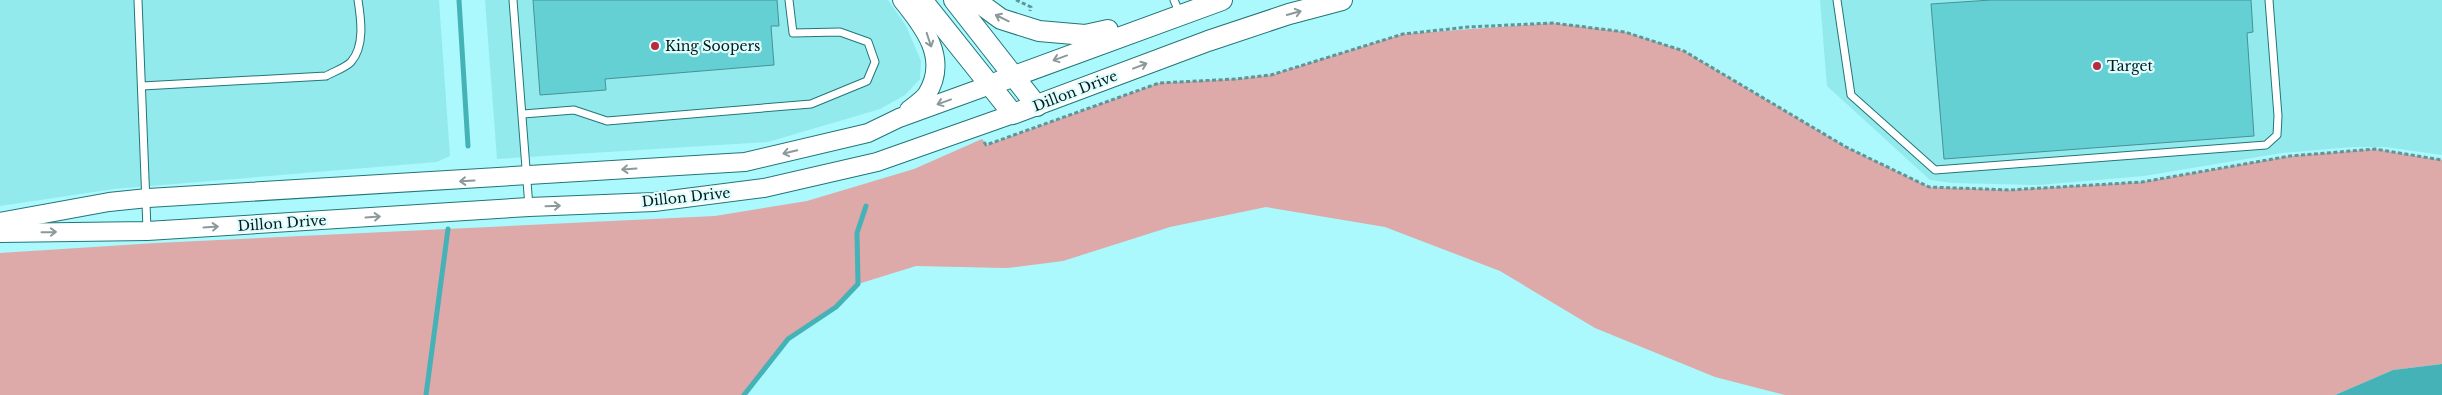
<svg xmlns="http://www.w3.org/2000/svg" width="2442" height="395" font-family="'Libre Baskerville',serif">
	<rect width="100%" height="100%" fill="#abf9fc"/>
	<!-- built -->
	<g fill="#93eaed">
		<path d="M 0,0 L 439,0 L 450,156 L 437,162 L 114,189 L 0,206 Z"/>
		<path d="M 485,0 L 888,0 L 906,26 L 921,61 L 920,79 L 905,95 L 880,109 L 768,142 L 497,159 Z"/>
		<path d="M 1820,0 L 2442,0 L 2442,155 L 2385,147 L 2353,147 L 2282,153 L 2144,176 L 2039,185 L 1953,183 L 1930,180 L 1827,86 Z"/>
	</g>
	<!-- green -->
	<path fill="#dda9a9" d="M 1553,23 L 1625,32 L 1684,51 L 1846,147 L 1929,187 L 2009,190 L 2142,182 L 2290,156 L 2375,149 L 2442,160 L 2442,364 L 2393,370 L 2335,395 L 1785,395 L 1715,377 L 1595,328 L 1500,271 L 1385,227 L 1266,207 L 1170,227 L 1063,261 L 1007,268 L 916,266 L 858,284 L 836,307 L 788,339 L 744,395 L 0,395 L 0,253 L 156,243 L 715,216 L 807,201 L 914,169 L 982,139 L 987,145 L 1159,83 L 1236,79 L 1271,75 L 1403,34 Z"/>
	<!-- water -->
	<path fill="#44b2b6" d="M 2442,364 L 2442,395 L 2335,395 L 2393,370 Z"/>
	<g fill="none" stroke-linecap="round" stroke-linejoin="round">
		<!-- stream -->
		<g stroke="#44b2b6" stroke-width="5">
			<path d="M 459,0 L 468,146"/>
			<path d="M 426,395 L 448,229"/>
			<path d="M 744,395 L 788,339 L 836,307 L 858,284 L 857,233 L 866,206"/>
		</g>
	</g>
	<!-- building -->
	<g fill="#65d0d4" stroke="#459295">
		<path d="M 533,0 L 777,0 L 779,26 L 771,26 L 774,65 L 605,79 L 606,90 L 540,95 Z"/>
		<path d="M 1991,0 L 2251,0 L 2253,32 L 2247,33 L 2254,136 L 1944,159 L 1931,4 Z"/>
	</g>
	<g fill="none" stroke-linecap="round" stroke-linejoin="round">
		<defs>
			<g id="service">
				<path d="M 138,0 L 147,229"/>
				<path d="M 513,0 L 529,207"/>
				<path d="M 1174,0 L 1180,14"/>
				<path d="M 1837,0 L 1851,95 L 1935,170 L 2266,145 L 2277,135 L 2278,116 L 2269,0"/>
				<path d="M 142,86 L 326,76 C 333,72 345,68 351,62 C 365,46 361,19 358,0"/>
				<path d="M 523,114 L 574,110 L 607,121 L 811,104 L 867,81 L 875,62 L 868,42 L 840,32 L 793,33 L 789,0"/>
			</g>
			<g id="tertiary">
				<path d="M 902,0 C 924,27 949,59 927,94 C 923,100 915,105 909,110"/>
				<path d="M 0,222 L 109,202 L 148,198 L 745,162 L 868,133 L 899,118 L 990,85"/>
				<path d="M 0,233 L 147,231 L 529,207 L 654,202 L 764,188 L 877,162 L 1013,114"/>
			</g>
			<g id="secondary">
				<path d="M 922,0 L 1013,114 L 1208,41 L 1289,14 L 1342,0"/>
				<path d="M 954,0 L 1037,106"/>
				<path d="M 975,0 L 1001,19 L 1039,31 L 1085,35 L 1108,30"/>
				<path d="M 990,85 L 1222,0"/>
			</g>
		</defs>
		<!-- service casing -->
		<use href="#service" stroke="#237578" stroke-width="9"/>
		<!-- tertiary casing -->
		<use href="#tertiary" stroke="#237578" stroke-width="20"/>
		<!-- secondary casing -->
		<use href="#secondary" stroke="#237578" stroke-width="22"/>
		<!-- path -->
		<g stroke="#5d9598" stroke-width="3" stroke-dasharray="4 2.5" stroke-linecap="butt">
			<path d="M 1016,0 L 1031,7 L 1030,11"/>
			<path d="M 984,142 L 986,145 L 1159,83 L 1236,79 L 1271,75 L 1403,34 L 1468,27 L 1553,23 L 1625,32 L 1684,51 L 1846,147 L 1929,187 L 2009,190 L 2142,182 L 2290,156 L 2375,149 L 2442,160"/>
		</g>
		<!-- service -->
		<use href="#service" stroke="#fff" stroke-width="7"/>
		<!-- tertiary -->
		<use href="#tertiary" stroke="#fff" stroke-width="18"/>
		<!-- secondary -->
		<use href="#secondary" stroke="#fff" stroke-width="20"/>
	</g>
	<!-- one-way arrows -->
	<defs><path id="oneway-shaft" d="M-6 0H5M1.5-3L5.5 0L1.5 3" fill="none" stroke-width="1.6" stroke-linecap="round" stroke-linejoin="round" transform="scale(1.25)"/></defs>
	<g stroke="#8c999a">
		<use href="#oneway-shaft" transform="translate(1294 13) rotate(-16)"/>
		<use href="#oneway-shaft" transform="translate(1002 18) rotate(-154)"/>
		<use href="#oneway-shaft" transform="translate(929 40) rotate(72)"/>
		<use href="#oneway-shaft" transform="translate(1060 58) rotate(160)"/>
		<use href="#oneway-shaft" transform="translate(1140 66) rotate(-21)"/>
		<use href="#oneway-shaft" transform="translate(944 102) rotate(160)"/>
		<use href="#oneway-shaft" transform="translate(790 152) rotate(166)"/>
		<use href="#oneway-shaft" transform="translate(629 169) rotate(176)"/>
		<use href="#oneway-shaft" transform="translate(467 181) rotate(177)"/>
		<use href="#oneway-shaft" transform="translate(553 206) rotate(-2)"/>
		<use href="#oneway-shaft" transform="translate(373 217) rotate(-4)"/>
		<use href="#oneway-shaft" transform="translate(211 227) rotate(-4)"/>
		<use href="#oneway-shaft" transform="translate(49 232) rotate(-1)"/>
	</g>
	<!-- markers -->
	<g fill="#ba293e" stroke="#e0fdfe" stroke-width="2">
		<circle cx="655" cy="46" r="5"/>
		<circle cx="2097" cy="66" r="5"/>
	</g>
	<g text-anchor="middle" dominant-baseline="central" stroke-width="4.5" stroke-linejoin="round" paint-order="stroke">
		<!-- poi labels -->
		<g font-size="14" fill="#001d1f" stroke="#e0fdfe" text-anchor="start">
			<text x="665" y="46">King Soopers</text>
			<text x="2107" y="66">Target</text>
		</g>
		<!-- street labels -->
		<g font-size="14" fill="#001d1f" stroke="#e0fdfe">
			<text transform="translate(1075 91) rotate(-21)">Dillon Drive</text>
			<text transform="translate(686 197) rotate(-6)">Dillon Drive</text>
			<text transform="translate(282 223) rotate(-4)">Dillon Drive</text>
		</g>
	</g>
</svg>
